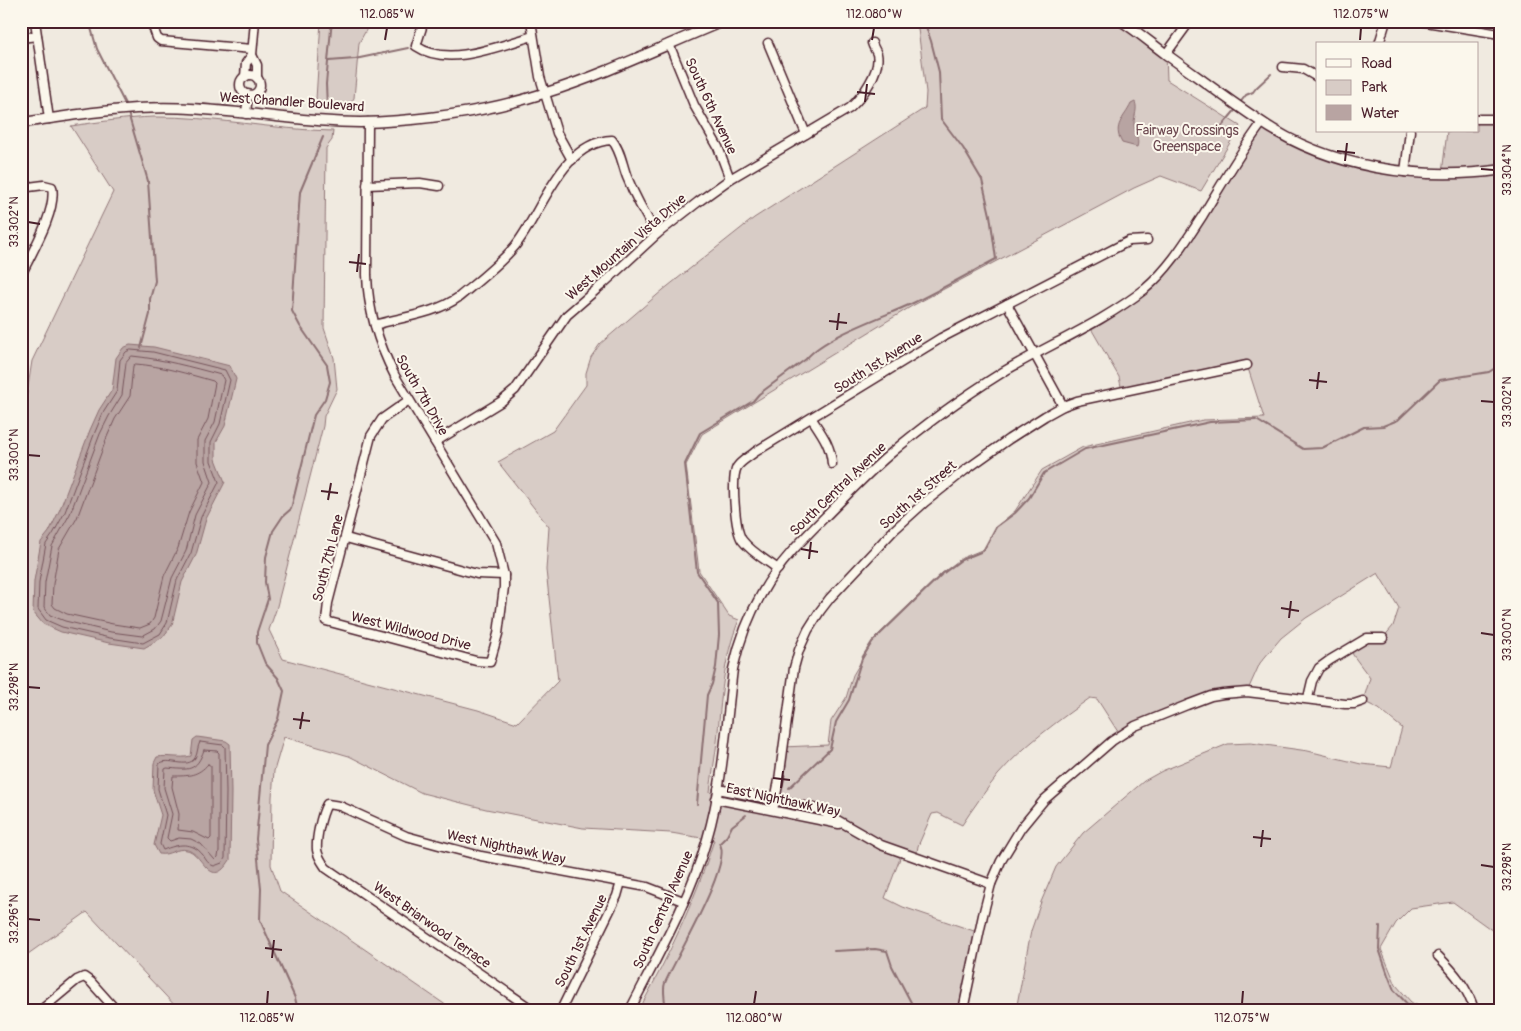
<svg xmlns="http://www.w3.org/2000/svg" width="1521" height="1031" font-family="Pangolin,sans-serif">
	<rect width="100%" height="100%" fill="#f0eae0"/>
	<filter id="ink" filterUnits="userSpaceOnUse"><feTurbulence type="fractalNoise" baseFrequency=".02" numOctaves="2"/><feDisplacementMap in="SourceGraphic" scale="10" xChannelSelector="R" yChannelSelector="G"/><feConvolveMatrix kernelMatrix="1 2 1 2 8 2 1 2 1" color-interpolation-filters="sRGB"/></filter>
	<g filter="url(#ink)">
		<!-- green -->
		<g fill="#d8ccc6" stroke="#917678">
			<path d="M 321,21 L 371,21 L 359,43 L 354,98 L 350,104 L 336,103 L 330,108 L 323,108 L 316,99 Z"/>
			<path d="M 917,21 L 1121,21 L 1166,54 L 1167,80 L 1240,126 L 1201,191 L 1161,176 L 1134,188 L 912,306 L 702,434 L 686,465 L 699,571 L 729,616 L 739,620 C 723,658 721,701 717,742 C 715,758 712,775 710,792 L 773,805 L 783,747 L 828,745 L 831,721 L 846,698 L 853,675 L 875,638 L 942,573 L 962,558 L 984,549 L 997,526 L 1015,511 L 1042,470 L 1083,447 L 1203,420 L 1264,418 L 1247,365 L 1122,391 L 1119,377 L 1089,325 L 1159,275 L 1262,123 L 1351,162 L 1442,174 L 1447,131 L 1477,131 L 1477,119 L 1500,119 L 1500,936 L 1453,902 L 1411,908 L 1396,923 L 1381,949 L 1396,985 L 1411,1002 L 1426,1010 L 1016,1010 L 1031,931 L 1041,902 L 1056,867 L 1083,833 L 1144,781 L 1162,771 L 1228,744 L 1251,743 L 1308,751 L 1361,764 L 1391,767 L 1402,728 L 1379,709 L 1363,701 L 1370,678 L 1353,655 L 1351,647 L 1367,638 L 1383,638 L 1393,626 L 1399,608 L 1378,573 L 1306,618 L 1281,638 L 1260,663 L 1247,692 L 1211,696 L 1120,735 L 1097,699 L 1090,698 C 1059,720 1023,746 998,775 C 985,791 973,808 962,825 L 938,813 L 932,814 L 918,846 L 916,858 L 902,853 L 885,898 L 903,907 L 980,933 L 963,1010 L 639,1010 C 669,955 696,899 714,840 L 671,833 L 583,828 L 486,809 L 422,793 L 349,756 L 284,737 L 274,771 L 272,797 L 271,865 L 280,891 L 453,1010 L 179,1010 L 87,912 L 21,959 L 21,431 L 32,361 L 113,192 L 71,126 C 98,122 126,118 154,117 C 214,116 273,130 333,131 L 332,140 L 326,148 L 324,328 L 334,358 L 337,389 L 324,416 L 323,426 L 276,610 L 269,630 L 283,659 L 478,710 L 517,723 L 558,681 L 546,570 L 549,527 L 498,462 L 553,431 L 586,385 L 586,373 L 591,357 L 600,344 L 663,290 L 754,218 L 925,108 L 926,92 Z"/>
		</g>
		<!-- water -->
		<g fill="#b8a4a2" stroke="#8c6f72">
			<path d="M 1135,102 C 1138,109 1134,116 1134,123 C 1134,132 1140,139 1137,147 L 1122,143 C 1112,125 1124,119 1131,104 Z"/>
			<path d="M 130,345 L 154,347 L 230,366 L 236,379 L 225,426 L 216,442 L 216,459 L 225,482 L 206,519 L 196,555 L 182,582 L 172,625 L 163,637 L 144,648 L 109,643 L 61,632 L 43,624 L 33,612 L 34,581 L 41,542 L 49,532 L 60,509 L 90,430 L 99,410 L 112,390 L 116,358 L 123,348 Z"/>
			<path d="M 197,737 L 226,741 L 230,744 L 231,792 L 230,860 C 210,892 203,853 187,850 C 177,847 169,856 159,854 L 154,845 L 161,815 L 153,790 L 154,763 L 157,757 C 169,755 179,759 191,756 L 193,740 Z"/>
		</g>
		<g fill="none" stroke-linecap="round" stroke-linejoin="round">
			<!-- shore -->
			<g stroke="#76545b" stroke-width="1">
				<path d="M 131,350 L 153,352 L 225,370 L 230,380 L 220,424 L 211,442 L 211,461 L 219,482 L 201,517 L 191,553 L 177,580 L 167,623 L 160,634 L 143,643 L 110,638 L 62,627 L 46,620 L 38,609 L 39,582 L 46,544 L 53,534 L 65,512 L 95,432 L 103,413 L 117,391 L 120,360 L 126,352 Z"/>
				<path d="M 132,356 C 162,359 191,367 221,375 L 224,380 L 215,422 L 205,441 L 205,461 L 212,482 L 195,515 L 186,551 L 172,578 L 161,621 L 155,629 L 142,636 L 111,632 L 65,621 L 50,615 L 44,607 L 45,582 L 52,546 L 70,514 L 100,434 L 109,416 L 122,395 L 126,363 Z"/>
				<path d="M 136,364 C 162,366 188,374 213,381 L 215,383 L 208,419 L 197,440 L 197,462 L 204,482 L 189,512 L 178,548 L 164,576 L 154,618 L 150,624 L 140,628 L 113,624 L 67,614 L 55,608 L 52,604 L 53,584 L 59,549 L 77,518 L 107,437 L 115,419 L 130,396 L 133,366 Z"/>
				<path d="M 200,742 L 223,745 L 225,747 L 226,792 L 225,858 L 222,863 L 214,866 C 208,864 206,860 203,855 C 192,841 178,844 163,850 L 160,844 L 166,815 L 158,789 L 159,764 C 168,756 187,770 195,758 C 198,753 197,747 200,742 Z"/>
				<path d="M 204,750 L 217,751 L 219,753 L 219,851 L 218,857 L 215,860 L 201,844 L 191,839 L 179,838 L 170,841 L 167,838 L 172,814 L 164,788 L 165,769 L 167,768 C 189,770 196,772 204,750 Z"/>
				<path d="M 208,764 L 211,766 L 211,838 L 209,840 L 193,832 L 178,830 L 179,814 L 172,787 L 173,776 C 188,776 198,776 208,764 Z"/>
			</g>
			<!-- stream -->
			<g stroke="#8c6f72" stroke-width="2">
				<path d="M 89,21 L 97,49 L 126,106"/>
				<path d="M 329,61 L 355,59 L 408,48"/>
				<path d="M 1239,104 L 1246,95 L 1253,92 L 1256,88 L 1271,74"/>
				<path d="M 327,107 L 326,84 L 331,29 L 334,21"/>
				<path d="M 128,113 L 148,181 L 155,281 L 150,299 L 150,314 L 141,348"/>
				<path d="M 1212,129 L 1222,126 L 1237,108"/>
				<path d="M 1258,421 L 1303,449 L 1322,448 L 1364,427 L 1383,426 L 1398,420 L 1440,380 L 1489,372 L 1500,365"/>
				<path d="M 789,788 L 830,749 L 836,722 L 849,700 L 862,658 L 872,642 L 941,575 L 961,560 L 983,551 L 996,527 L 1015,513 L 1029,498 L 1044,473 L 1085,449 L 1210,422 L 1256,420"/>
				<path d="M 697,804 L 707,695 L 712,684 L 716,667 L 719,635 L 718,603 L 697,572 L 685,464 L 700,433 L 753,401 L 759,394 L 806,359 C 825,336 883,317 911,304 C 940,290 968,274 996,259 L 990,215 L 982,180 L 963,148 L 941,119 L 939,72 L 931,41 L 924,21"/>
				<path d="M 720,843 L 727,836 L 732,826 L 746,815"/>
				<path d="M 1380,926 L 1379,949 L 1388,975 L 1394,990 L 1413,1010"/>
				<path d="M 834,951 L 875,949 L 887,951 L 892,966 L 915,1010"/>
				<path d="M 298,1010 L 295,998 L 260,920 L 261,889 L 256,839 L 265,745 L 278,719 L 284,691 L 278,678 L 265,663 L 257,643 L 257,632 L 268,599 L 265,582 L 266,557 L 273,531 L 283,516 L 291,509 L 314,415 L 325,399 L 330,382 L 327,365 L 300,326 L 292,311 L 300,192 L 323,137"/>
				<path d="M 665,1010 C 666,1001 662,991 665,983 C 674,961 735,860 719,843"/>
			</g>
			<defs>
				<g id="minor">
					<path d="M 35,21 L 49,119"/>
					<path d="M 151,21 L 157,38 L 161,41 L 252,49"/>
					<path d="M 424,21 L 416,46 C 448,68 499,46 533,36"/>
					<path d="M 531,21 L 540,77 L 557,133 L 572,160"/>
					<path d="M 1420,21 L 1500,34"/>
					<path d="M 21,38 L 37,36"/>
					<path d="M 768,43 L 806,134"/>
					<path d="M 669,44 L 694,105 L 718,147 L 730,179"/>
					<path d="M 1379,44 L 1386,21"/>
					<path d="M 1166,54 L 1190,21"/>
					<path d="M 252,55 L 257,65 L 257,78"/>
					<path d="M 1283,67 L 1303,69 L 1317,77"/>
					<circle cx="250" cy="85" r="10"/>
					<path d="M 245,77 L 246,63 L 252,55 L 255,21"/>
					<path d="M 246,114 L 248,94"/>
					<path d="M 1477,119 L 1500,119"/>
					<path d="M 368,122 L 367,275 C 368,311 379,345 395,376 L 496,543 L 504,575 L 504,587 L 498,634 L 490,662 L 476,661 L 326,621 L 328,603 L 371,436 L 382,419 L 409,400"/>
					<path d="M 1405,172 L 1410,131"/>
					<path d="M 367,185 L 420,183 L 439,186"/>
					<path d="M 21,188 L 44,185 L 52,187 C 57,211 32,252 21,275"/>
					<path d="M 1007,304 L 1063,406"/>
					<path d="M 375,325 C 402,317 435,314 459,297 C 478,281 499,265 515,246 C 542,213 561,142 612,140 C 621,151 622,164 627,177 C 635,197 645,215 657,234"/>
					<path d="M 812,419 C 822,434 831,446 832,464"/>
					<path d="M 435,442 L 502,401 L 515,390 L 567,315 L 604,283 L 657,234 L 698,202 L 730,179 L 850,108 C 862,97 881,71 877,54 C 876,51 873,47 872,43"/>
					<path d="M 346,538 L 477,574 L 504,575"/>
					<path d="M 778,569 C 766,560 751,552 742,540 C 735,530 731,478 737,467 C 741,461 749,457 755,452 L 941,338 L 1129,241 L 1147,240"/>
					<path d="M 1308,698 L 1312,681 L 1319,668 L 1330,660 L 1367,638 L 1383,638"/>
					<path d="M 718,789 L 818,809 L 881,845 L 991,884"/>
					<path d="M 716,799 L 839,824"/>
					<path d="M 773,810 L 779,780 L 794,668 L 799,650 L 808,630 L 820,611 L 830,598 L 894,530 L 925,502 L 964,471 L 1009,439 L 1045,416 L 1063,406 L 1077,401 L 1247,365"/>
					<path d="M 1438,956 C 1454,972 1468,988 1474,1010"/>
					<path d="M 41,1010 L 77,980 L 84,977 L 91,982 L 116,1010"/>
					<path d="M 533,1010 L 326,868 C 322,862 318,857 317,850 C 316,838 321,815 327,804 L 340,806 L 406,836 L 439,845 L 481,856 L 647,887 L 683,901"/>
					<path d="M 561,1010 L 617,896 L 621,882"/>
					<path d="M 630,1010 C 658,955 690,899 707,839 C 723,784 726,726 733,669 C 739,642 748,617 762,593 C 779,562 805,537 830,512 C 849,493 868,473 889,455 C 925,424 963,397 1003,372 C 1050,344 1102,323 1145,289 C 1169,269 1186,241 1203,215 C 1222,184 1240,152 1262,123"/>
					<path d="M 963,1010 L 983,915 L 991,884 L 1001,861 L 1021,828 L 1044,800 L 1112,741 L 1135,726 L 1187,705 L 1211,696 L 1223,694 L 1247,692 L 1345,704 L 1354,704 L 1363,701"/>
				</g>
				<g id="major">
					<path d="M 1121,21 C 1137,31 1152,44 1167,55 C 1198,77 1228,100 1260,121 C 1328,168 1419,181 1500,170"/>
					<path d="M 21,123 C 73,115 126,106 179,108 C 246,110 311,125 378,122 C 433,119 493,110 545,93 C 606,74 665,45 724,21"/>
				</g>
			</defs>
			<!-- minor casing -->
			<use href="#minor" stroke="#4a1f2b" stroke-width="11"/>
			<!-- major casing -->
			<use href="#major" stroke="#4a1f2b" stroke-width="12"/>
			<!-- minor -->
			<use href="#minor" stroke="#fbf7ec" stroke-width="8"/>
			<!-- major -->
			<use href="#major" stroke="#fbf7ec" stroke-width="9"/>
		</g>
	</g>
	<!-- ticks -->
	<path fill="none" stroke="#4a1f2b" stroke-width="2" d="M 385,40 L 387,28M 872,40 L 874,28M 1360,40 L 1361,28M 857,92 L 875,94M 865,102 L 867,84M 1337,151 L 1355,153M 1345,161 L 1347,143M 1481,169 L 1494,170M 28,222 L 40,224M 349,262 L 366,264M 357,272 L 359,254M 829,321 L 847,323M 837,330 L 839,313M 1309,380 L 1327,382M 1317,389 L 1319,372M 1481,401 L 1494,402M 28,455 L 40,456M 321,491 L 338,493M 328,500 L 331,483M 801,549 L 818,552M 809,559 L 811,542M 1281,608 L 1299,611M 1289,618 L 1291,601M 1481,633 L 1494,635M 28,687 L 40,688M 293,719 L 310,721M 300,729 L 303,712M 773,778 L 790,780M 781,788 L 783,771M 1253,837 L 1271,839M 1261,847 L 1263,830M 1481,865 L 1494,867M 28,919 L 40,920M 265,948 L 282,950M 272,958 L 274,940M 267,1004 L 268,991M 754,1004 L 756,991M 1242,1004 L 1243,991"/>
	<g text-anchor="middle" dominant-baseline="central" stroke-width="4" stroke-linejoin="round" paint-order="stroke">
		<!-- street labels -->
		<g font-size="14" fill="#4a1f2b" stroke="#fbf7ec">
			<text transform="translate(292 102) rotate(4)">West Chandler Boulevard</text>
			<text transform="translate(711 106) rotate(65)">South 6th Avenue</text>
			<text transform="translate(626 247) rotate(-41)">West Mountain Vista Drive</text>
			<text transform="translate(878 363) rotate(-32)">South 1st Avenue</text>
			<text transform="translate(422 395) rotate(60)">South 7th Drive</text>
			<text transform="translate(838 489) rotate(-44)">South Central Avenue</text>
			<text transform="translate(918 495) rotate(-41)">South 1st Street</text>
			<text transform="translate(328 558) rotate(-76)">South 7th Lane</text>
			<text transform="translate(411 631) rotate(14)">West Wildwood Drive</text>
			<text transform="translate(783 800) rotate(12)">East Nighthawk Way</text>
			<text transform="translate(506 847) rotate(12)">West Nighthawk Way</text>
			<text transform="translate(663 910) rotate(-66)">South Central Avenue</text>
			<text transform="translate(432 925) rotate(35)">West Briarwood Terrace</text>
			<text transform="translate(581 941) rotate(-64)">South 1st Avenue</text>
		</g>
		<!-- park labels -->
		<g font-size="14" fill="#6e4a52" stroke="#fbf7ec">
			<text x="1187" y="130">Fairway Crossings<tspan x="1187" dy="16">Greenspace</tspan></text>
		</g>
	</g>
	<!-- margin -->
	<rect width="1521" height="1031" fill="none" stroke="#fbf7ec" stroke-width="55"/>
	<!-- legend -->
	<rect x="1316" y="42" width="162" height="90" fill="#fbf7ec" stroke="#b4a19f"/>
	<rect x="1326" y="59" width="25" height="8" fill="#fbf7ec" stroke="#b4a19f"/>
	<text x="1361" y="68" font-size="15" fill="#4a1f2b">Road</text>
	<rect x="1326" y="80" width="25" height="15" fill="#d8ccc6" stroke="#b4a19f"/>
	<text x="1361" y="92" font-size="15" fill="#4a1f2b">Park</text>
	<rect x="1326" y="105" width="25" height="15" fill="#b8a4a2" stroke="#b4a19f"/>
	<text x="1361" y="118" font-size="15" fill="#4a1f2b">Water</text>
	<rect x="28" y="28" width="1466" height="976" fill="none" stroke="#4a1f2b" stroke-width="2"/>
	<g font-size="12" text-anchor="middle" fill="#4a1f2b">
		<text x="387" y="18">112.085°W</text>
		<text x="874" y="18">112.080°W</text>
		<text x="1361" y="18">112.075°W</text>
		<text transform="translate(1507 170) rotate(-90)" y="4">33.304°N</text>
		<text transform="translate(14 222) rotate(-90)" y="4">33.302°N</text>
		<text transform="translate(1507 402) rotate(-90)" y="4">33.302°N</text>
		<text transform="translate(14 455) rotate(-90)" y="4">33.300°N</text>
		<text transform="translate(1507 635) rotate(-90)" y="4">33.300°N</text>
		<text transform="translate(14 687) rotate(-90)" y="4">33.298°N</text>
		<text transform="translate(1507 867) rotate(-90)" y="4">33.298°N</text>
		<text transform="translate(14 919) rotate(-90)" y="4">33.296°N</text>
		<text x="267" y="1022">112.085°W</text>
		<text x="754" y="1022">112.080°W</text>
		<text x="1242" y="1022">112.075°W</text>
	</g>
</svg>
